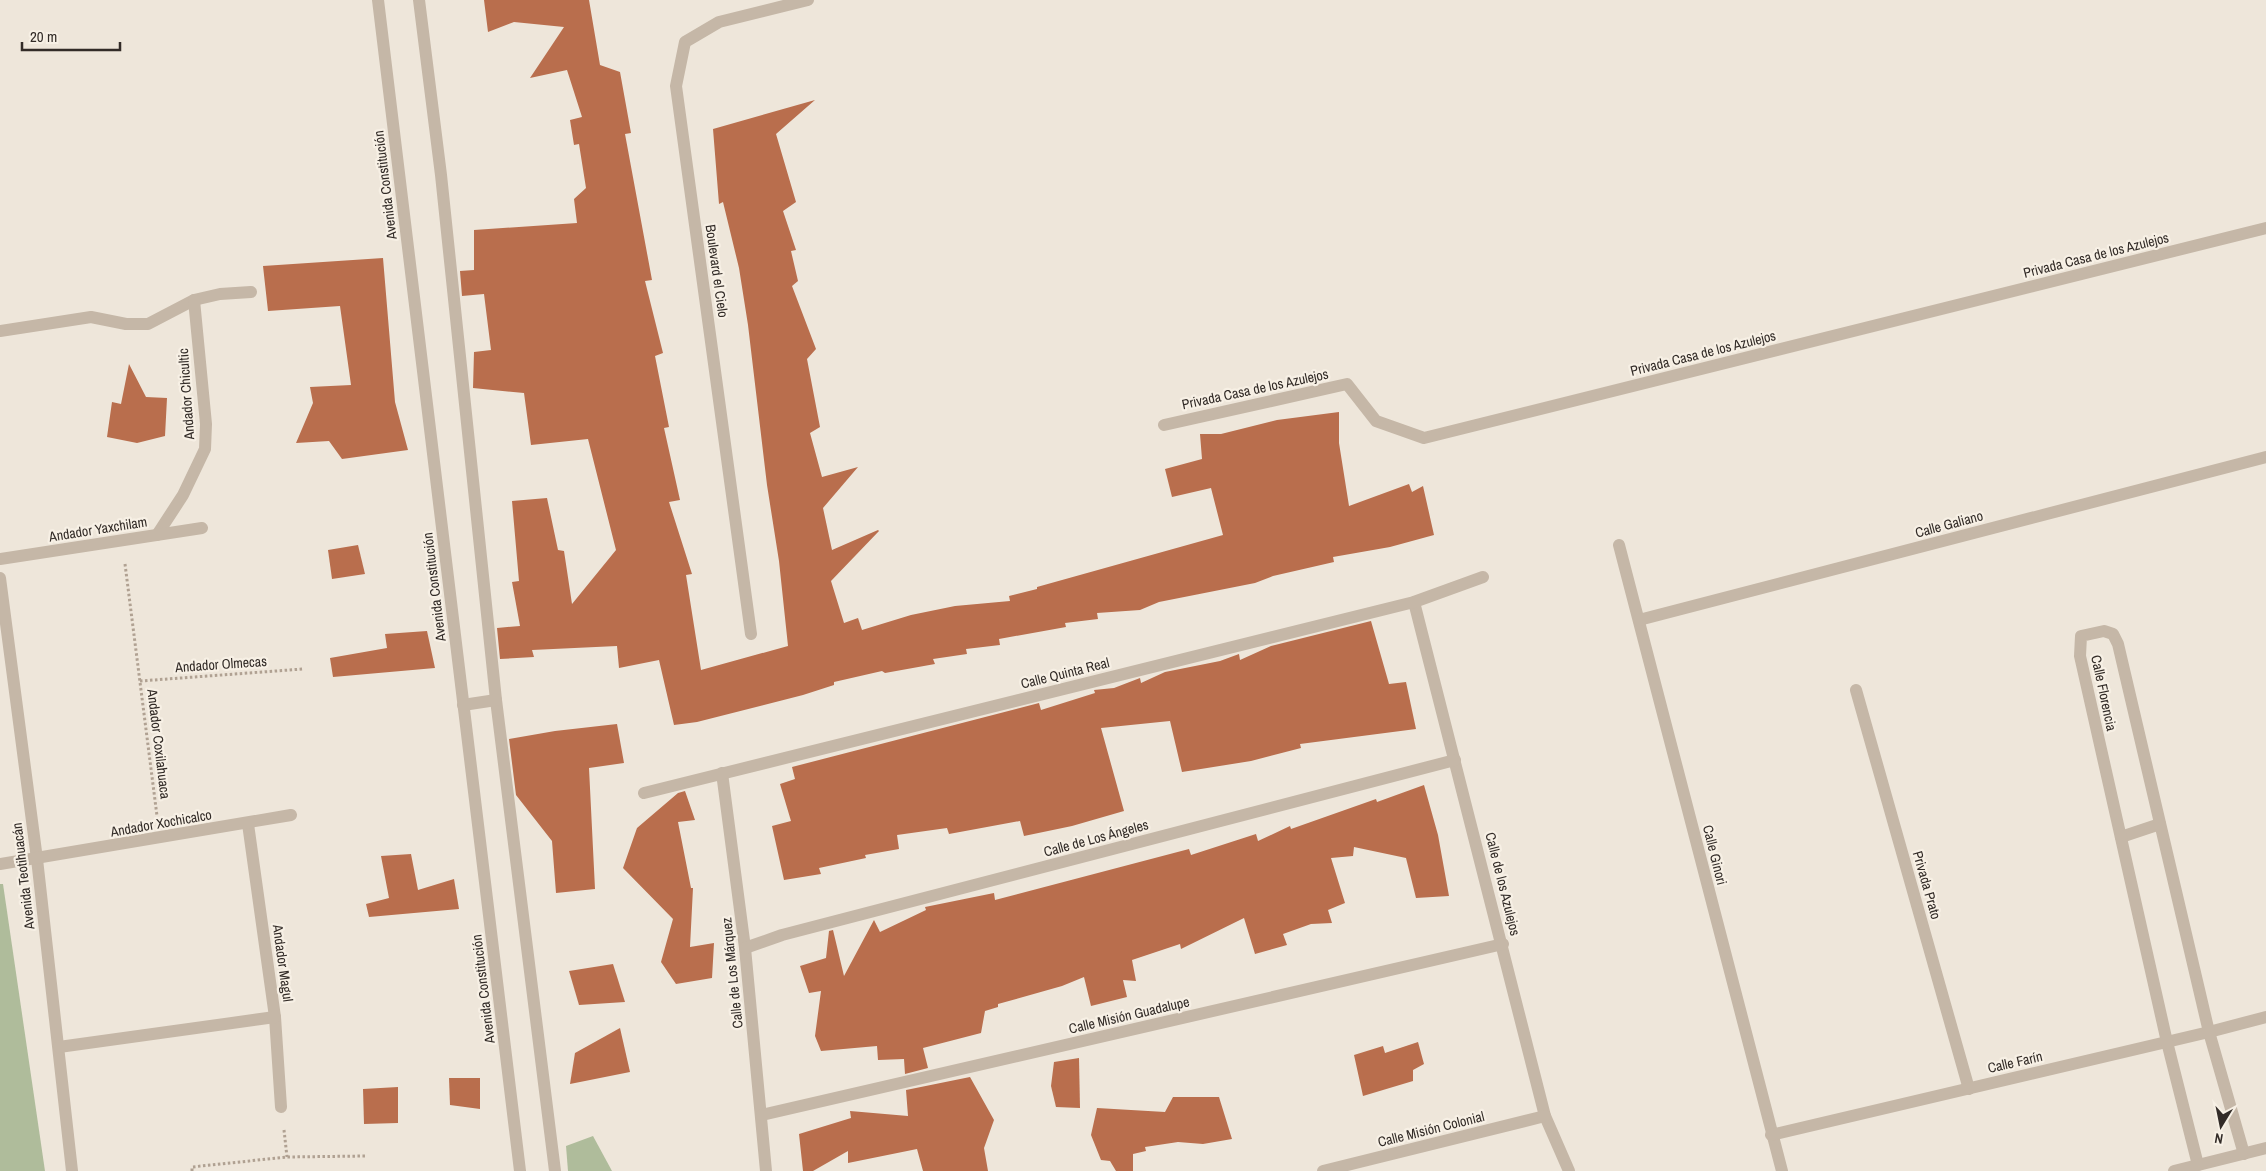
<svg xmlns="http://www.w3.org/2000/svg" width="2266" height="1171" font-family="'Archivo Narrow',sans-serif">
	<rect width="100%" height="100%" fill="#eee6da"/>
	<!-- green -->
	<g fill="#afbc9b">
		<path d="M 0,884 L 3,884 L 45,1171 L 0,1171 Z"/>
		<path d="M 593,1136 L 612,1171 L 568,1171 L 566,1146 Z"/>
	</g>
	<!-- building -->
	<g fill="#b96e4d">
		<path d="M 484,0 L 589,0 L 600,65 L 620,72 L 631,133 L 625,134 L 652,280 L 645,281 L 663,353 L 655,356 L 669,427 L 664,428 L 680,500 L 669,502 L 692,574 L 686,575 L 701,670 L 788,646 L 779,561 L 767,485 L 748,325 L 739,268 L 723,202 L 719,204 L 713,129 L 815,100 L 776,134 L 796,202 L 783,211 L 796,250 L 791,251 L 798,281 L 792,286 L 816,349 L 807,359 L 820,427 L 810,433 L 822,477 L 858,467 L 823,508 L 832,550 L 878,530 L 879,531 L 831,581 L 844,623 L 858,618 L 862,630 L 911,615 L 955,606 L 1010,601 L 1009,596 L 1037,589 L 1037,587 L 1223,535 L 1211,488 L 1172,497 L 1165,469 L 1202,459 L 1200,434 L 1221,434 L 1277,420 L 1339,412 L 1339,443 L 1349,506 L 1409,484 L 1412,492 L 1423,486 L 1434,535 L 1390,547 L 1333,557 L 1334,562 L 1273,576 L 1255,583 L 1159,602 L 1140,610 L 1097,613 L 1098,619 L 1065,623 L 1066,627 L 999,639 L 1000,645 L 966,649 L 967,654 L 933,659 L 935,664 L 885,673 L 882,671 L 834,682 L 834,685 L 803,695 L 697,722 L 674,725 L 659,660 L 619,668 L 617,646 L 532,650 L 534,657 L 500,659 L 497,628 L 520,626 L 512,582 L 519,581 L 512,501 L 547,498 L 558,550 L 564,551 L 572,604 L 616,550 L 588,439 L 531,445 L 524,393 L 473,388 L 474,352 L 491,350 L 484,294 L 462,296 L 460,271 L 474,270 L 474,230 L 577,223 L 574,199 L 586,188 L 579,144 L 574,145 L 570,120 L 582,117 L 567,70 L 530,78 L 564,27 L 514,22 L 488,32 Z"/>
		<path d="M 383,258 L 395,402 L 408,450 L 342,459 L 329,441 L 296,443 L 313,403 L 310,387 L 351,385 L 340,306 L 268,311 L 263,266 Z"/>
		<path d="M 129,364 L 146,397 L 167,398 L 165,436 L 137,443 L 107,437 L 112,402 L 121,404 Z"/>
		<path d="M 358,545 L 365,574 L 332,579 L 328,550 Z"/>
		<path d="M 1371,621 L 1389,684 L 1406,682 L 1416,729 L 1300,744 L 1301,748 L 1251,761 L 1182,772 L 1170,721 L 1101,728 L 1124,811 L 1072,826 L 1024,836 L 1020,821 L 949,834 L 947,828 L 897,835 L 899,849 L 865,855 L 866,858 L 819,868 L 821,874 L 784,880 L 772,826 L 791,821 L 780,784 L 795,779 L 792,767 L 1039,703 L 1041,710 L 1095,693 L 1094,690 L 1114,688 L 1140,678 L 1141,683 L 1165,672 L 1220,661 L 1239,654 L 1240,660 L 1271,646 Z"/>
		<path d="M 427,631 L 435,668 L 333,677 L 330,658 L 387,648 L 385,634 Z"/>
		<path d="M 617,724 L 624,763 L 589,768 L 595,889 L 556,893 L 552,841 L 516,795 L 509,739 L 555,731 Z"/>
		<path d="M 1424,785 L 1438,835 L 1449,896 L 1416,898 L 1406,858 L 1354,847 L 1353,856 L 1331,858 L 1345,903 L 1328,910 L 1332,923 L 1311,924 L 1283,934 L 1287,945 L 1255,954 L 1244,918 L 1181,949 L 1180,944 L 1132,960 L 1136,981 L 1123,980 L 1127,997 L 1091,1006 L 1084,977 L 1062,986 L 998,1004 L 998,1007 L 985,1011 L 981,1033 L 923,1048 L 928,1068 L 905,1074 L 904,1059 L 878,1060 L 877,1046 L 821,1051 L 815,1036 L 821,991 L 809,993 L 800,966 L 826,958 L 829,931 L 833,930 L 844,976 L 874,920 L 880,932 L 926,910 L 925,907 L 994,893 L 995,900 L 1189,849 L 1191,855 L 1256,834 L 1258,841 L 1290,826 L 1291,829 L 1376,799 L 1377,802 Z"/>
		<path d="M 685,791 L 695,820 L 678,822 L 691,888 L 693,888 L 690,947 L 714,943 L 712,978 L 676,984 L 661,962 L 673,919 L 623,868 L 637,828 L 678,793 Z"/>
		<path d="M 411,854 L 418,890 L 454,879 L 459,909 L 369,917 L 366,904 L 389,898 L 381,856 Z"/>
		<path d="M 613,964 L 625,1002 L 579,1005 L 569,971 Z"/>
		<path d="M 620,1028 L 630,1072 L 570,1084 L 575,1053 Z"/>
		<path d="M 1418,1042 L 1424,1064 L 1413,1070 L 1413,1081 L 1363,1096 L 1354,1055 L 1383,1046 L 1385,1053 Z"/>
		<path d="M 1079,1058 L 1080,1108 L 1056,1107 L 1051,1086 L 1054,1062 Z"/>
		<path d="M 970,1077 L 994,1120 L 984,1148 L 988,1171 L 923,1171 L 917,1149 L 848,1163 L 848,1151 L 813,1171 L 803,1171 L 799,1134 L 851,1118 L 850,1111 L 908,1116 L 906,1090 Z"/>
		<path d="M 449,1078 L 480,1078 L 480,1109 L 450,1105 Z"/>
		<path d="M 398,1087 L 398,1123 L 364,1124 L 363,1089 Z"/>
		<path d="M 1173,1097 L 1219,1097 L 1232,1139 L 1203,1144 L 1178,1142 L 1145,1147 L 1146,1151 L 1133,1154 L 1133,1171 L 1116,1171 L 1110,1161 L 1101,1160 L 1091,1135 L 1097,1108 L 1165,1112 Z"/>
	</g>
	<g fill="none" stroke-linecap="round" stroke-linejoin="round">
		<!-- path -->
		<g stroke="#b0a192" stroke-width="3" stroke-dasharray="2.5 2.5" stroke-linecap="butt">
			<path d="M 125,564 L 157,816"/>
			<path d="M 140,681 L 303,669"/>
			<path d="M 284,1130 L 287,1157"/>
			<path d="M 192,1171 L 192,1167 L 287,1157 L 365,1156"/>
		</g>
		<!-- minor -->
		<g stroke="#c5b7a7" stroke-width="12">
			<path d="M 378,0 L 520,1171"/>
			<path d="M 419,0 L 441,175 L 496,700 L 555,1171"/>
			<path d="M 0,331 L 91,317 L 126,324 L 148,324 L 194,300 L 220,294 L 251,292"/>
			<path d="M 1164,425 L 1347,384 L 1376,421 L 1424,438 L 2266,228"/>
			<path d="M 157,535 L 183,495 L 205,449 L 206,424 L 194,300"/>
			<path d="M 1619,545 L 1782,1171"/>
			<path d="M 0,559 L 202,528"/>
			<path d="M 0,578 L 37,859 L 72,1171"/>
			<path d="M 1414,602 L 1545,1116 L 1569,1171"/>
			<path d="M 1639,620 L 2266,457"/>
			<path d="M 751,634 L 676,86 L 685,42 L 719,22 L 808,0"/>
			<path d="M 1856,690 L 1969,1089"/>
			<path d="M 463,705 L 496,700"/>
			<path d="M 722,773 L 745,948 L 766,1171"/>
			<path d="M 644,793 L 1414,602 L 1483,577"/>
			<path d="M 248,824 L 275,1017 L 281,1107"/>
			<path d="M 2121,837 L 2160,824"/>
			<path d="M 0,864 L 291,815"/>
			<path d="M 745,948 L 782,935 L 1455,760"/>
			<path d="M 59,1047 L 275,1017"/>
			<path d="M 762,1115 L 1503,944"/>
			<path d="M 1771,1135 L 2209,1032 L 2266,1017"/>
			<path d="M 2198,1165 L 2167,1042 L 2080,656 L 2081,636 L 2104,631 L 2113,634 L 2118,644 L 2209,1032 L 2244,1154"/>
			<path d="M 1323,1171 L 1545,1116"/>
			<path d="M 2174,1171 L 2266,1148"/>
		</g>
	</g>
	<g text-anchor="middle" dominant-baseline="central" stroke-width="4.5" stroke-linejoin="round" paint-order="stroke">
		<!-- street labels -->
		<g font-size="14" fill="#322b27" stroke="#f7f0e5">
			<text transform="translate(385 185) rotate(-97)">Avenida Constitución</text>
			<text transform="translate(2096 255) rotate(-14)">Privada Casa de los Azulejos</text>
			<text transform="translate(717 271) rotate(82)">Boulevard el Cielo</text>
			<text transform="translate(1703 353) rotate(-14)">Privada Casa de los Azulejos</text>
			<text transform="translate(1255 389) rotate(-12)">Privada Casa de los Azulejos</text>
			<text transform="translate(186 394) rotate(-94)">Andador Chicultic</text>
			<text transform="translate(1949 524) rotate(-15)">Calle Galiano</text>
			<text transform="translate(98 529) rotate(-9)">Andador Yaxchilam</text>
			<text transform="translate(434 587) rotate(-97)">Avenida Constitución</text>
			<text transform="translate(221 664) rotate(-4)">Andador Olmecas</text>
			<text transform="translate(1065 673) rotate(-14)">Calle Quinta Real</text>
			<text transform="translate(2104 693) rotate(78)">Calle Florencia</text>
			<text transform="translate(159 744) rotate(83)">Andador Coxilahuaca</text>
			<text transform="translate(161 823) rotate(-10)">Andador Xochicalco</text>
			<text transform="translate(1096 838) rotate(-15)">Calle de Los Ángeles</text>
			<text transform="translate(1715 855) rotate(76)">Calle Ginori</text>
			<text transform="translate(23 876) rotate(-97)">Avenida Teotihuacán</text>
			<text transform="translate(1503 884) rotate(76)">Calle de los Azulejos</text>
			<text transform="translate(1927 885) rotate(74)">Privada Prato</text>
			<text transform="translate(283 963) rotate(82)">Andador Magul</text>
			<text transform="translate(732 973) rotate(-96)">Calle de Los Márquez</text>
			<text transform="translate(483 989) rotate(-97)">Avenida Constitución</text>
			<text transform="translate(1129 1015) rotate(-13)">Calle Misión Guadalupe</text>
			<text transform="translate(2015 1062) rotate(-13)">Calle Farín</text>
			<text transform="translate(1431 1129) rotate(-14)">Calle Misión Colonial</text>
		</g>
	</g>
	<!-- north arrow -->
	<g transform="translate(2221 1126) rotate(190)" stroke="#f7f0e5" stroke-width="4" paint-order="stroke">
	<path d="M0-4L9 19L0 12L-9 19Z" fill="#322b27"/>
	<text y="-8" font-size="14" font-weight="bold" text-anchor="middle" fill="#322b27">N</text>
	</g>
	<!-- scale -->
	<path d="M22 42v8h98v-8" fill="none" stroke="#322b27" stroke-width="2.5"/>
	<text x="30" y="42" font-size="15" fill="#322b27" stroke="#f7f0e5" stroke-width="4" paint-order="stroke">20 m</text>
</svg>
